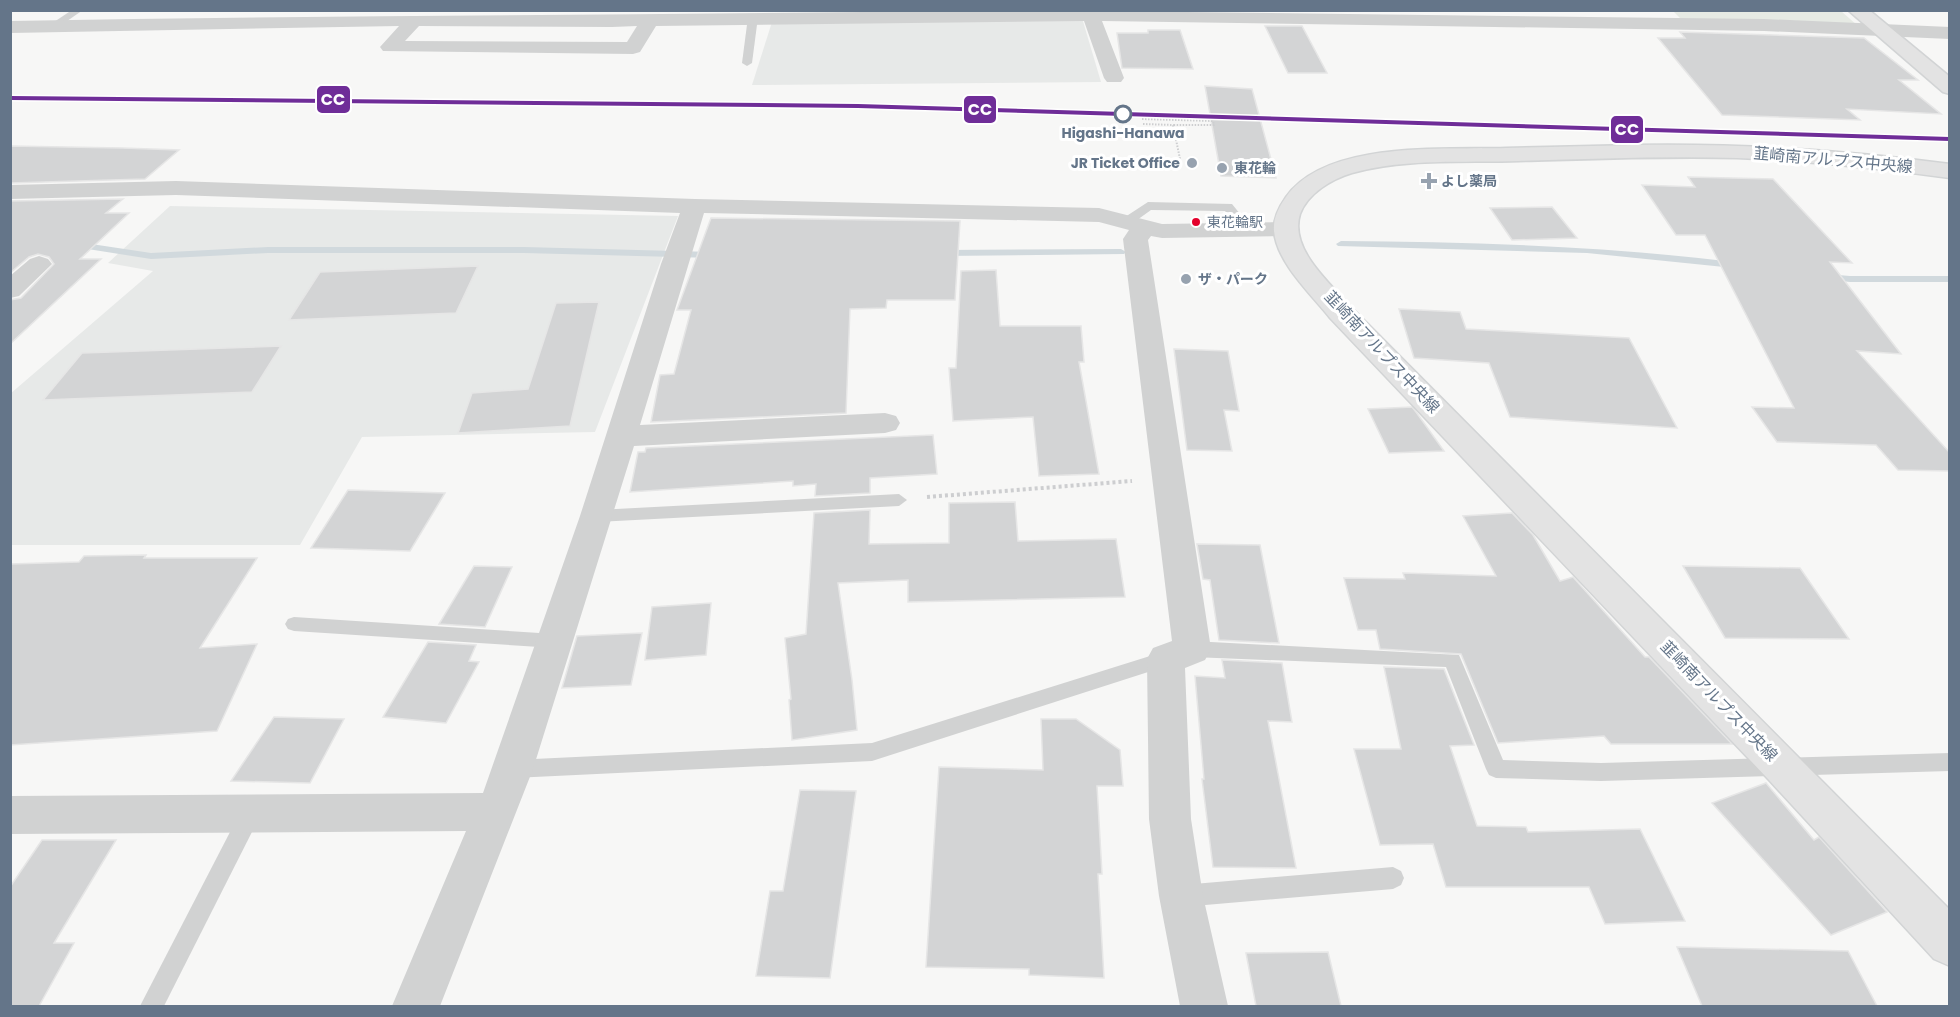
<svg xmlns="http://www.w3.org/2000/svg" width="1960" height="1017" font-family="Poppins,'Noto Sans JP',sans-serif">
	<rect width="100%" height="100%" fill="#f7f7f6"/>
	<!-- built -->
	<g fill="#e7e9e8">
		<path d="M 1082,18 L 1101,82 L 752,85 L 772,22 Z"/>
		<path d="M 170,206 L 678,216 L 595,432 L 362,437 L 300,545 L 11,545 L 10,394 L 153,271 L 108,263 Z"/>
	</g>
	<!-- green -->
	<path fill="#e6eae4" d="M 1673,11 L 1841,11 L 1858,26 L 1682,20 Z"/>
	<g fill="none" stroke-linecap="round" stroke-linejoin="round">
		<!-- stream -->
		<g fill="#d1d9dd" fill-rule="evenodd">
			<path d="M 1341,241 C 1473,242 1603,246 1734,262 L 1739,265 L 1734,268 L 1587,253 L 1338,246 L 1336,244 Z"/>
			<path d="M 78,242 L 151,253 L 268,247 L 524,247 L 713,252 L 718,255 L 713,258 L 524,253 L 268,253 L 151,259 L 75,247 L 75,243 Z"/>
			<path d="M 1121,249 L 1126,252 L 1124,254 L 943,256 L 938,253 L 943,250 Z"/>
			<path d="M 1826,274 L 1850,276 L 1950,276 L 1950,282 L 1850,282 L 1823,279 L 1821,277 Z"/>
		</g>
	</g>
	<!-- building -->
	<g fill="#d3d4d5" stroke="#e6e6e6" stroke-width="1.5">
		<path d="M 1265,26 L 1302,26 L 1327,73 L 1288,73 Z"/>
		<path d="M 1148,30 L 1180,30 L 1193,69 L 1122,68 L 1117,33 L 1148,33 Z"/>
		<path d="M 1680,32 L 1864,38 L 1918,80 L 1899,80 L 1941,114 L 1847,109 L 1860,120 L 1722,115 L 1658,38 L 1685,38 Z"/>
		<path d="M 1205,86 L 1252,89 L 1276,178 L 1221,176 Z"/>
		<path d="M 10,146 L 122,148 L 179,150 L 145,179 L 10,183 Z"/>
		<path d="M 1688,177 L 1773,179 L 1852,263 L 1830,262 L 1901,354 L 1857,351 L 1950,453 L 1950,471 L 1898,470 L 1876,445 L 1777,442 L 1752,407 L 1794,408 L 1705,235 L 1676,235 L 1642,185 L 1695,187 Z"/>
		<path d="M 123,199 L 106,213 L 129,213 L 80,259 L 101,259 L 10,344 L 10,300 L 21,298 L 54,264 L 49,257 L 38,254 L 29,257 L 10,273 L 10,201 Z"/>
		<path d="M 1552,207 L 1577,238 L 1512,240 L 1490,208 Z"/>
		<path d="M 711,218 L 960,221 L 955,300 L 887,300 L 886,308 L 850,309 L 846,413 L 651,422 L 660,375 L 674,374 L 691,310 L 677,310 Z"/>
		<path d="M 478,266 L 456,313 L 289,320 L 320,272 Z"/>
		<path d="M 996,270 L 1000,326 L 1081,326 L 1084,362 L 1079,362 L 1099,474 L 1039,476 L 1033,417 L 953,421 L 949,368 L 956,368 L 961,271 Z"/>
		<path d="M 599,302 L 570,426 L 458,433 L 472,393 L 528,389 L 556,303 Z"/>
		<path d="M 1399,309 L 1460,312 L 1466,329 L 1629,338 L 1677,428 L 1510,417 L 1489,363 L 1414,358 Z"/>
		<path d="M 281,346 L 252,392 L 43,400 L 82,353 Z"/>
		<path d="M 1174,349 L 1228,351 L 1239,411 L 1224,410 L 1232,451 L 1187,450 Z"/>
		<path d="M 1412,407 L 1416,412 L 1444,451 L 1389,453 L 1368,409 Z"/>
		<path d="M 933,435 L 937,474 L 870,478 L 870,493 L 815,496 L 816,484 L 793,486 L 793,481 L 630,492 L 638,452 L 645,452 L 646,448 Z"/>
		<path d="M 348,490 L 445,493 L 410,551 L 311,548 Z"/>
		<path d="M 1015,502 L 1018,541 L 1116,539 L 1125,597 L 908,602 L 908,580 L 838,583 L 852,680 L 857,730 L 792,740 L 789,700 L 791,699 L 785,638 L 806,634 L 814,513 L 870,510 L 869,544 L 949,543 L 949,503 Z"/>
		<path d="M 1512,513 L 1533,535 L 1560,581 L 1573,577 L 1645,657 L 1649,657 L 1732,744 L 1611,744 L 1604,736 L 1498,743 L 1461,654 L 1380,649 L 1376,630 L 1358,630 L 1344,578 L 1405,579 L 1403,573 L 1496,576 L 1463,516 Z"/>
		<path d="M 1197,544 L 1260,545 L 1279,643 L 1219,640 L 1210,580 L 1203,579 Z"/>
		<path d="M 146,555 L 144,558 L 257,558 L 200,648 L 257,644 L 217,731 L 10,745 L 10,564 L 79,562 L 84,556 Z"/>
		<path d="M 474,566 L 512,567 L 485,627 L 439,624 Z"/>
		<path d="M 1683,566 L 1800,568 L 1849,639 L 1725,638 Z"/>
		<path d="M 711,603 L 706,655 L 645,660 L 652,607 Z"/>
		<path d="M 642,633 L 631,685 L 562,688 L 577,636 Z"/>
		<path d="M 428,642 L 476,645 L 469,661 L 479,662 L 446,723 L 383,717 Z"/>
		<path d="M 1222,660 L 1282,663 L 1292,722 L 1268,721 L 1296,868 L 1213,867 L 1202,779 L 1204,779 L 1195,676 L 1225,678 Z"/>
		<path d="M 1384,667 L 1444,669 L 1474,745 L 1450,746 L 1477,826 L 1526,827 L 1528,832 L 1640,829 L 1685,921 L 1605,924 L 1589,887 L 1446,887 L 1433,844 L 1380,845 L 1354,749 L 1401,749 Z"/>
		<path d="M 274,717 L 344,719 L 310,783 L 231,781 Z"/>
		<path d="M 1041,719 L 1076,719 L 1120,750 L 1123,786 L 1097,786 L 1102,874 L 1098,874 L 1104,978 L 1029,975 L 1029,969 L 926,967 L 939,767 L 1043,770 Z"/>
		<path d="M 1766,783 L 1814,840 L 1819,837 L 1887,912 L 1831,935 L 1712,803 Z"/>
		<path d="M 800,790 L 856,791 L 830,978 L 756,976 L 770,891 L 783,891 Z"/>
		<path d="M 42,840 L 116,840 L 54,943 L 74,943 L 39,1006 L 10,1006 L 10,887 Z"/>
		<path d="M 1677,947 L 1848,951 L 1877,1006 L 1702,1006 Z"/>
		<path d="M 1328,952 L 1341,1006 L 1256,1006 L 1246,953 Z"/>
	</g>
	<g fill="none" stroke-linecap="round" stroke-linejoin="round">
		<defs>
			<g id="primary">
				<path d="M 1848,10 L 1869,10 L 1950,77 L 1950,94 L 1943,92 Z"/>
				<path d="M 1633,145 C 1740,143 1844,150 1950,164 L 1950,178 C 1879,168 1808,161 1737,158 C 1664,156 1592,159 1519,161 C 1465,163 1405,158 1352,173 C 1332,179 1308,193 1300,214 C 1289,249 1330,283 1350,306 L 1950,910 L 1950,966 L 1934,959 L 1769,780 L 1330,318 C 1311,294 1277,263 1274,231 C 1273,218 1279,207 1286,197 C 1326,140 1444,150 1506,148 C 1548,147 1591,146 1633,145 Z"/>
			</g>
		</defs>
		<!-- primary casing -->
		<use href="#primary" stroke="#d2d4d5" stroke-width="3"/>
		<!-- path-far1 -->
		<g stroke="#cdced0" stroke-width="2" stroke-dasharray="1.5 1.5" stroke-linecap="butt">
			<path d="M 1142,119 L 1213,121 L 1214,125 L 1173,125"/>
			<path d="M 1143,124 L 1173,125 L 1180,159"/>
		</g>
		<!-- path -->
		<path stroke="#cdced0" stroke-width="4" stroke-dasharray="3 3" stroke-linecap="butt" d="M 927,497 L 1132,481"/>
		<!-- lane -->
		<g fill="#d1d2d2" fill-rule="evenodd">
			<path d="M 72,10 L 83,10 L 57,28 L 51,28 L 51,24 Z"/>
			<path d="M 753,14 L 758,17 L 752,63 L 747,66 L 742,63 L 748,17 Z"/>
			<path d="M 1148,202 L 1232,204 L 1253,230 L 1247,234 L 1243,233 L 1225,211 L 1151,210 L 1130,225 L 1122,225 L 1122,219 Z"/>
			<path d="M 899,494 L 907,500 L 899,506 L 597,522 L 589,516 L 597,510 Z"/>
			<path d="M 294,617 L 555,634 L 562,636 L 564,641 L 562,646 L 555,648 L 294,631 L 288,629 L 285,624 L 288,619 Z"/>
			<path d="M 1192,641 L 1459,655 L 1503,760 L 1601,763 L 1950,753 L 1950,771 L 1601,781 L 1496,778 L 1489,775 L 1486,769 L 1446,667 L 1192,657 L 1185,654 L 1183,649 L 1185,644 Z"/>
			<path d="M 1166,651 L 1173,654 L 1175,659 L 1173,664 L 872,761 L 513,778 L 506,775 L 503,769 L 506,763 L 513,760 L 872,743 Z"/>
			<path d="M 251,802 L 258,805 L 262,812 L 164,1006 L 140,1006 L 244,805 Z"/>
			<path d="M 1393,867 L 1401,871 L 1404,878 L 1401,885 L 1393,889 L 1182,907 L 1174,904 L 1171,896 L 1174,888 L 1182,885 Z"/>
		</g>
		<!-- street -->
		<g fill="#d1d2d2" fill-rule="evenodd">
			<path d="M 1011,10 L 1764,19 L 1950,27 L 1950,39 L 1764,31 L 1102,21 L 1124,78 L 1121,82 L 1107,82 L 1104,78 L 1084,21 L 656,26 L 640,52 L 633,54 L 383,51 L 380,47 L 399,26 L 10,33 L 10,21 C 345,15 678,15 1011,10 ZM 419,26 L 612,27 L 637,26 L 627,42 L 405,41 Z"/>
			<path d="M 176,181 L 695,199 L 1099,208 L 1162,224 L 1286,222 L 1295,224 L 1298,229 L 1295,234 L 1286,236 L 1162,238 L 1151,236 L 1148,240 L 1211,649 L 1205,660 L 1185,668 L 1191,819 L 1203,896 L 1228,1006 L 1180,1006 L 1159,896 L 1149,819 L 1147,659 L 1153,648 L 1172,641 L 1123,239 L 1129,230 L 1099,222 L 704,213 L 640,425 L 885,413 L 896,416 L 900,423 L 896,430 L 885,433 L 634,446 L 533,769 L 440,1006 L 392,1006 L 466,831 L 10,834 L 10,796 L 483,793 L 580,516 L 661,264 L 680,213 L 176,195 L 10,199 L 10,185 Z"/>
			<path d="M 39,256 L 48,259 L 52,264 L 19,296 L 10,298 L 10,276 L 30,259 Z"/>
		</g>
		<!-- primary -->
		<use href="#primary" fill="#e3e3e3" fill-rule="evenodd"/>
		<defs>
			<path id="rail-1" d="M 10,98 L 858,106 L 1950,139"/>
		</defs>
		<!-- rail-1 casing -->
		<use href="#rail-1" stroke="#fff" stroke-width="7"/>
		<!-- rail-1 -->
		<use href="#rail-1" stroke="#6f2d98" stroke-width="4"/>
	</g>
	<!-- markers -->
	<circle fill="#fff" stroke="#647589" stroke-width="3" cx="1123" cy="114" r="8"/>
	<g fill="#97a2af" stroke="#fff" stroke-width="2">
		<circle cx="1192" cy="163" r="6"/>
		<circle cx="1222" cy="168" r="6"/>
		<path d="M1426 172h6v6h6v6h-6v6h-6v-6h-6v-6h6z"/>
		<circle cx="1186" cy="279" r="6"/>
	</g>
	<circle fill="#e4002b" stroke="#fff" stroke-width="2" cx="1196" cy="222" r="5"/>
	<g text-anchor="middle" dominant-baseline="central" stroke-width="6" stroke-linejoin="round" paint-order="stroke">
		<!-- far-stop labels -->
		<g font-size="14" font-weight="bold" fill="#647589" stroke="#fff">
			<text x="1123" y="133">Higashi-Hanawa</text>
		</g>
		<!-- far-poi labels -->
		<g font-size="14" font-weight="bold" fill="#647589" stroke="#fff" text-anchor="start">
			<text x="1180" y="163" text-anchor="end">JR Ticket Office</text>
			<text x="1234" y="168">東花輪</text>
			<text x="1441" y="181">よし薬局</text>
			<text x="1198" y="279">ザ・パーク</text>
		</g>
		<!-- bus labels -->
		<g font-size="14" fill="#647589" stroke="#fff" text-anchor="start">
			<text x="1207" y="222">東花輪駅</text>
		</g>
		<!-- street labels -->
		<g font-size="16" fill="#647589" stroke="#fff">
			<text transform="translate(1833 160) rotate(5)">韮崎南アルプス中央線</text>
			<text transform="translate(1382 352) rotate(47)">韮崎南アルプス中央線</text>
			<text transform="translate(1719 701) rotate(46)">韮崎南アルプス中央線</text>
		</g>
	</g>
	<g stroke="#fff" stroke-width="2">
		<rect x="316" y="85" width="35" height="29" rx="6" fill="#6f2d98"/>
		<rect x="963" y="95" width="34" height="29" rx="6" fill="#6f2d98"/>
		<rect x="1610" y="115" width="34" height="29" rx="6" fill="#6f2d98"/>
	</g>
	<g font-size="16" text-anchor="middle" font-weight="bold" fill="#fff">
		<text x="333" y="105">CC</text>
		<text x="980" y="115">CC</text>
		<text x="1627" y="135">CC</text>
	</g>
	<!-- border -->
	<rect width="1960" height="1017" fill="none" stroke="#647589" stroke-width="24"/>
</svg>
